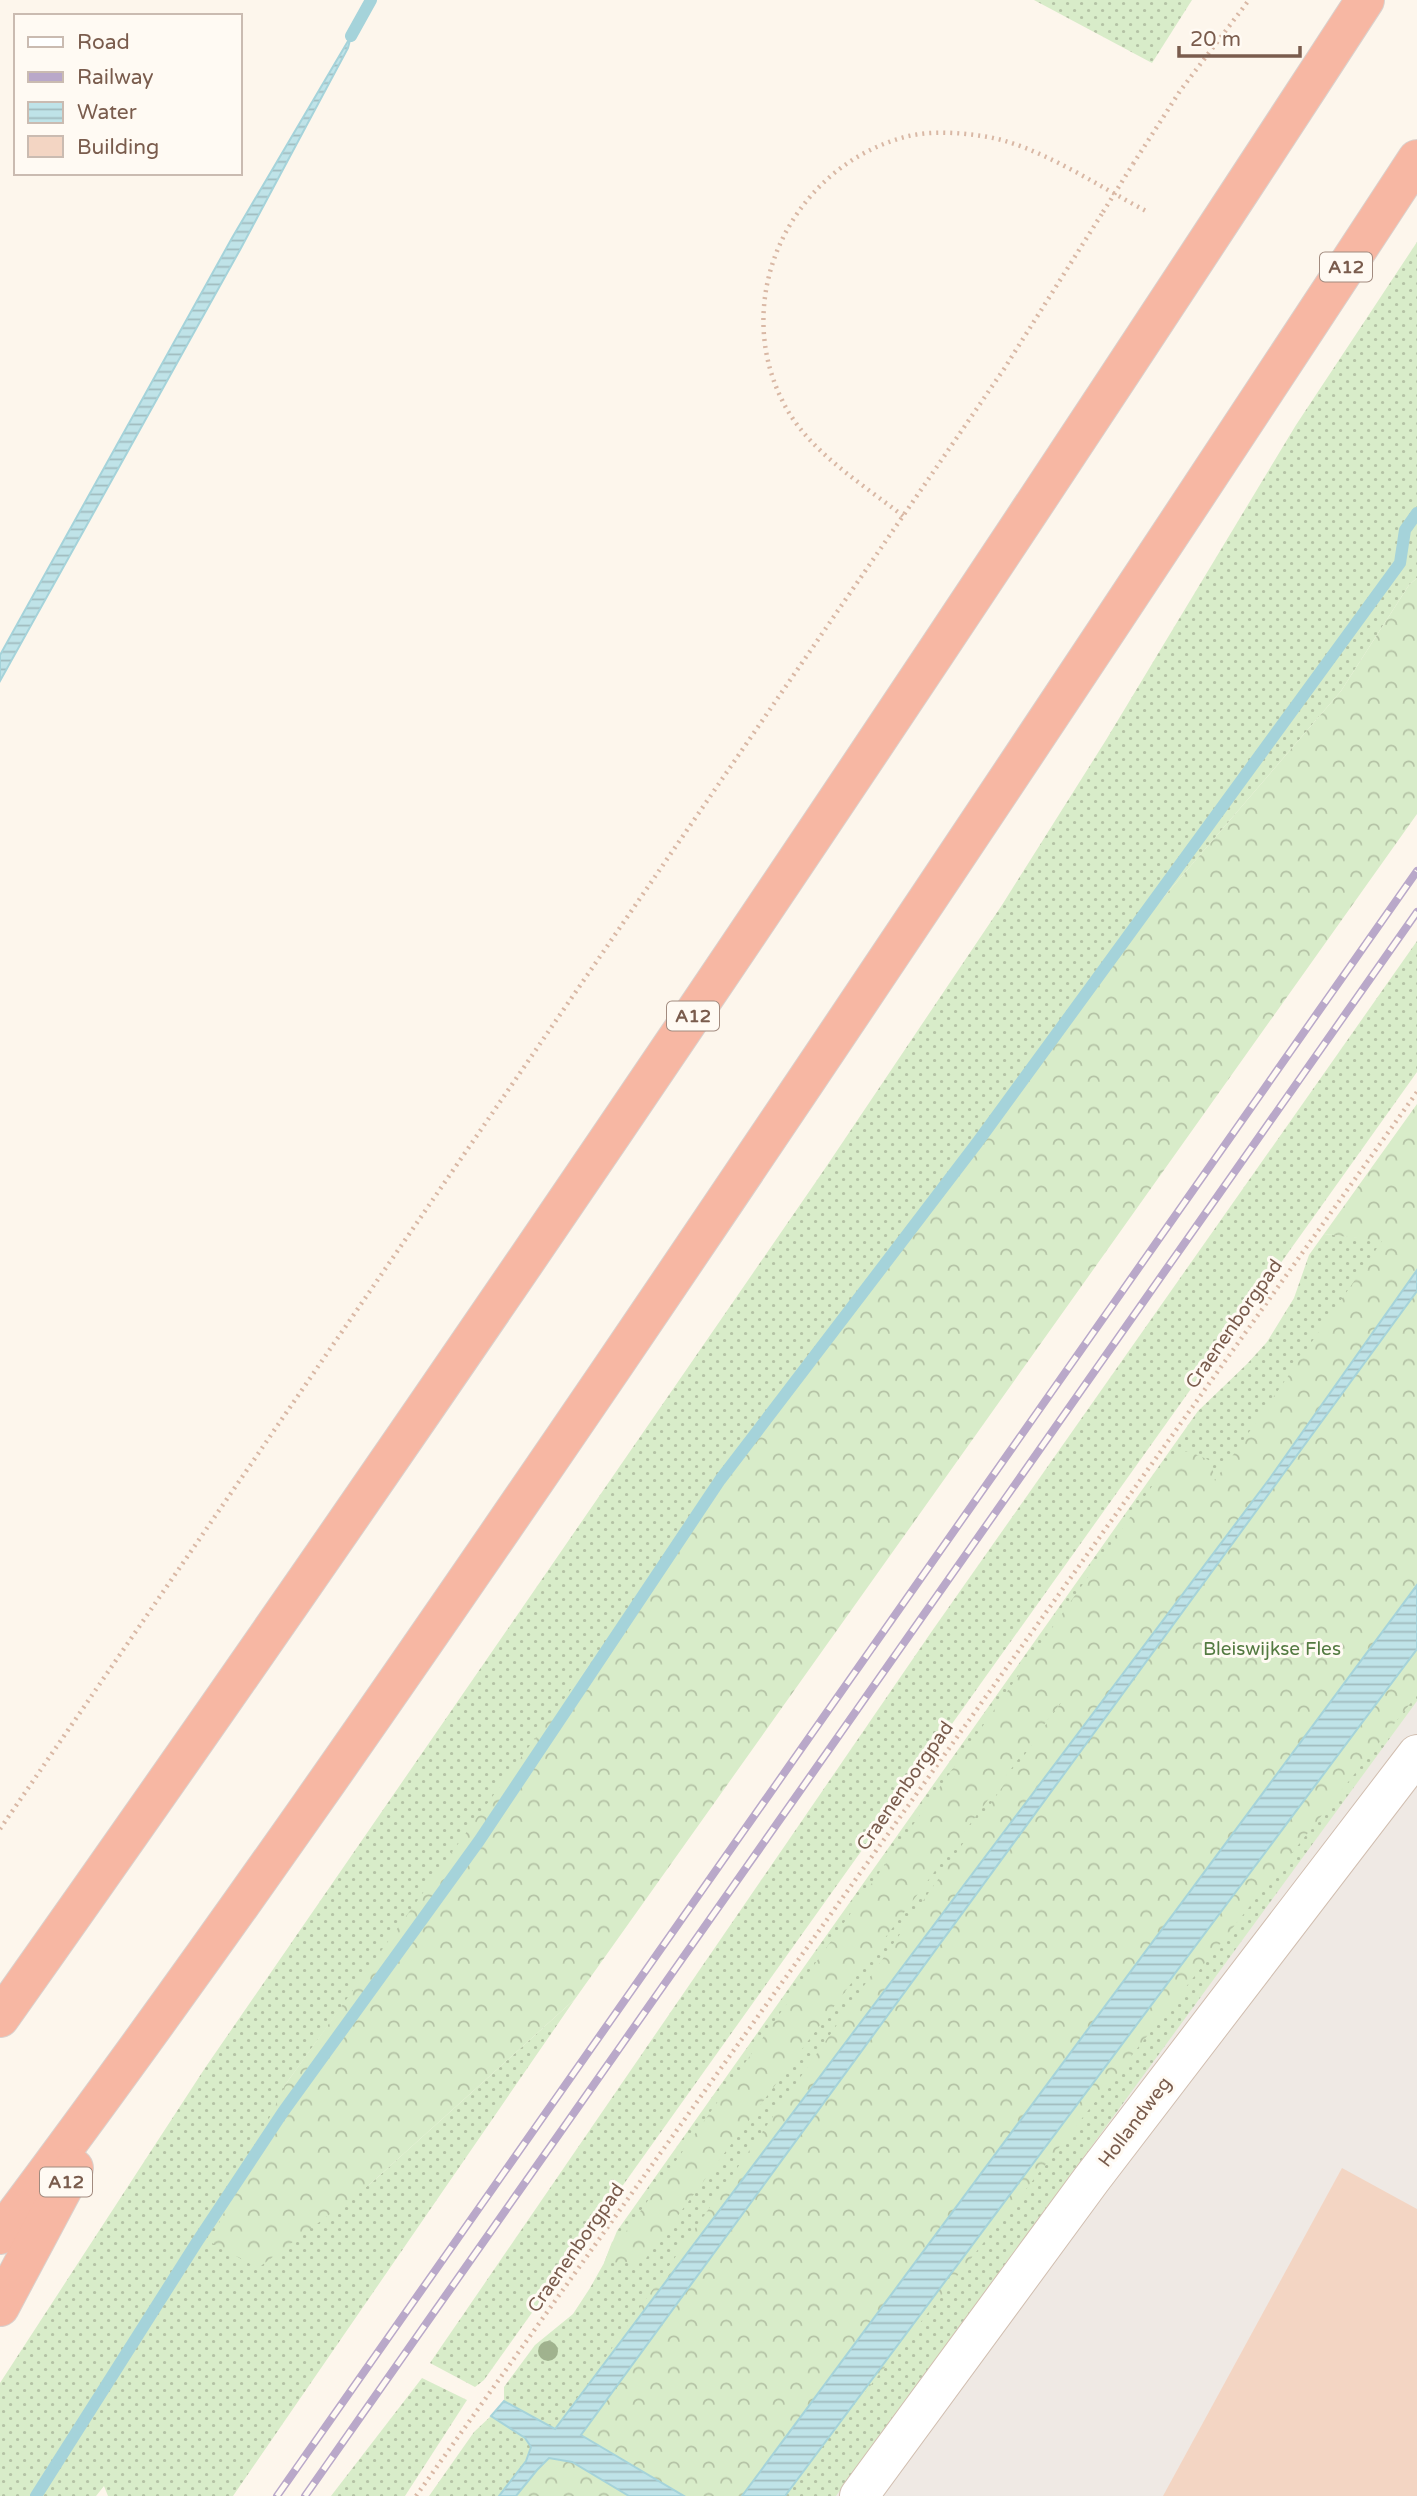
<svg xmlns="http://www.w3.org/2000/svg" width="1417" height="2496" font-family="'Varela Round',sans-serif">
	<defs>
		<pattern id="grass-dots" width="8" height="8" patternUnits="userSpaceOnUse" patternTransform="scale(1.75)"><rect width="8" height="8" fill="#d8ecc9"/><path d="M2 2h.1M6 6h.1" fill="none" stroke="#b4c2a5" stroke-width="1.8" stroke-linecap="round"/></pattern>
		<pattern id="forest-crowns" width="20" height="18" patternUnits="userSpaceOnUse" patternTransform="scale(1.75)"><rect width="20" height="18" fill="#d8ecc9"/><path d="M2 6a3 3 0 1 1 6 0M12 15a3 3 0 1 1 6 0" fill="none" stroke="#b4c2a5"/></pattern>
		<pattern id="water-rules" width="6" height="5" patternUnits="userSpaceOnUse" patternTransform="scale(1.75)"><rect width="6" height="5" fill="#bfe3e8"/><path d="M0 2.5h6" fill="none" stroke="#a0bbbe"/></pattern>
	</defs>
	<rect width="100%" height="100%" fill="#fdf6ec"/>
	<!-- industrial -->
	<path fill="#efe9e4" d="M 1417,1665 L 1417,2496 L 818,2496 Z"/>
	<!-- grass -->
	<g fill="url(#grass-dots)">
		<path d="M 1034,0 L 1192,0 L 1152,63 Z"/>
		<path d="M 1417,242 L 1417,578 L 1409,585 L 1341,691 L 1089,984 L 722,1482 L 285,2085 L 369,2185 L 575,1999 L 233,2496 L 108,2496 L 104,2486 L 96,2496 L 0,2496 L 0,2383 L 205,2068 L 824,1170 L 1002,905 L 1106,740 L 1296,425 Z"/>
		<path d="M 1417,941 L 1417,1072 L 484,2380 L 475,2387 L 430,2363 L 932,1631 Z"/>
		<path d="M 1324,1234 L 1392,1241 L 1270,1478 L 555,2429 L 504,2401 L 504,2387 L 535,2345 L 573,2314 L 590,2288 L 604,2263 L 617,2231 L 1198,1411 L 1247,1364 L 1267,1342 L 1294,1298 L 1309,1255 Z"/>
		<path d="M 1417,1649 L 1417,1701 L 836,2496 L 785,2496 Z"/>
		<path d="M 422,2378 L 467,2400 L 405,2496 L 331,2496 Z"/>
		<path d="M 491,2416 L 525,2438 L 531,2447 L 526,2461 L 499,2496 L 429,2496 L 474,2432 Z"/>
	</g>
	<!-- forest -->
	<g fill="url(#forest-crowns)">
		<path d="M 1417,578 L 1417,814 L 575,1999 L 369,2185 L 258,2268 L 210,2242 L 285,2085 L 473,1823 L 1089,984 L 1341,691 L 1409,585 Z"/>
		<path d="M 1417,1104 L 1417,1695 L 783,2496 L 509,2496 L 1067,1694 L 644,2261 L 604,2263 L 612,2242 L 625,2233 L 1174,1455 L 1188,1451 L 1211,1461 L 1215,1481 L 1382,1241 L 1324,1234 Z"/>
	</g>
	<!-- water -->
	<g fill="url(#water-rules)" stroke="#a5d3da" stroke-width="2">
		<path d="M 351,36 L 348,48 L 241,248 L 0,681 L 0,655 L 232,238 Z"/>
		<path d="M 1417,1270 L 1417,1291 L 581,2435 L 684,2496 L 629,2496 L 572,2462 L 549,2458 L 537,2470 L 516,2496 L 499,2496 L 526,2461 L 531,2447 L 525,2438 L 491,2416 L 504,2401 L 555,2429 L 1270,1478 Z"/>
		<path d="M 1417,1585 L 1417,1649 L 785,2496 L 742,2496 Z"/>
	</g>
	<g fill="none" stroke-linecap="round" stroke-linejoin="round">
		<!-- stream -->
		<g stroke="#a5d3da" stroke-width="12">
			<path d="M 351,36 L 371,0"/>
			<path d="M 36,2496 L 197,2242 L 283,2112 L 479,1841 L 720,1480 L 977,1143 L 1400,563 L 1405,530 L 1417,513"/>
		</g>
	</g>
	<!-- building -->
	<path fill="#f3d5c3" d="M 1342,2168 L 1417,2209 L 1417,2496 L 1163,2496 Z"/>
	<g fill="none" stroke-linecap="round" stroke-linejoin="round">
		<defs>
			<path id="minor" d="M 859,2496 L 1091,2180 L 1417,1754"/>
			<g id="motorway">
				<path d="M 0,2018 C 469,1355 922,681 1365,0"/>
				<path d="M 0,2235 C 212,1952 413,1660 612,1368 C 884,967 1152,564 1417,159"/>
				<path d="M 0,2307 L 74,2168"/>
			</g>
		</defs>
		<!-- minor casing -->
		<use href="#minor" stroke="#d1beb0" stroke-width="40"/>
		<!-- motorway casing -->
		<use href="#motorway" stroke="#dad1cd" stroke-width="40"/>
		<!-- path -->
		<g stroke="#d9b8a5" stroke-width="4.5" stroke-dasharray="2 5" stroke-linecap="butt">
			<path d="M 1133,164 L 1180,91 L 1249,0"/>
			<path d="M 903,516 C 860,482 806,450 782,400 C 731,297 790,172 898,139 C 925,130 954,132 982,136 C 1035,143 1098,186 1146,211"/>
			<path d="M 0,1829 L 903,516 L 1004,369 L 1103,212"/>
			<path d="M 416,2496 L 1417,1092"/>
		</g>
		<!-- minor -->
		<use href="#minor" stroke="#fff" stroke-width="38"/>
		<!-- motorway -->
		<use href="#motorway" stroke="#f7b7a3" stroke-width="38"/>
		<defs>
			<g id="rail">
				<path d="M 277,2496 L 1417,871"/>
				<path d="M 305,2496 L 1417,912"/>
			</g>
		</defs>
		<!-- rail casing -->
		<use href="#rail" stroke="#b9a8c9" stroke-width="8"/>
		<!-- rail -->
		<use href="#rail" stroke="#fffaf3" stroke-width="5" stroke-dasharray="16" stroke-linecap="butt"/>
		<!-- path-bridge -->
		<path stroke="#d9b8a5" stroke-width="4.5" stroke-dasharray="2 5" stroke-linecap="butt" d="M 1103,212 L 1133,164"/>
	</g>
	<!-- trees -->
	<circle fill="#a0b28e" cx="548" cy="2351" r="10"/>
	<g text-anchor="middle" dominant-baseline="central" stroke-width="6" stroke-linejoin="round" paint-order="stroke">
		<!-- shield labels -->
		<g fill="#fffaf3" stroke="#a28b7f" stroke-width="2">
			<rect x="1320" y="252.5" width="52" height="29" rx="5"/>
			<rect x="667" y="1001.5" width="52" height="29" rx="5"/>
			<rect x="40" y="2167.5" width="52" height="29" rx="5"/>
		</g>
		<g font-size="18" font-weight="bold" fill="#7a5c4d">
			<text x="1346" y="267">A12</text>
			<text x="693" y="1016">A12</text>
			<text x="66" y="2182">A12</text>
		</g>
		<!-- street labels -->
		<g font-size="19" fill="#7a5c4d" stroke="#fffaf3">
			<text transform="translate(1234 1324) rotate(-55)">Craenenborgpad</text>
			<text transform="translate(905 1786) rotate(-55)">Craenenborgpad</text>
			<text transform="translate(1135 2122) rotate(-53)">Hollandweg</text>
			<text transform="translate(576 2248) rotate(-55)">Craenenborgpad</text>
		</g>
		<!-- park labels -->
		<g font-size="19" fill="#537a41" stroke="#fffaf3">
			<text x="1272" y="1649">Bleiswijkse Fles</text>
		</g>
	</g>
	<!-- legend -->
	<rect x="14" y="14" width="228" height="161" fill="#fffaf3" stroke="#cabbb1" stroke-width="2"/>
	<rect x="28" y="37" width="35" height="10" fill="#ffffff" stroke="#cabbb1" stroke-width="2"/>
	<text x="77" y="49" font-size="21" fill="#7a5c4d">Road</text>
	<rect x="28" y="72" width="35" height="10" fill="#b9a8c9" stroke="#cabbb1" stroke-width="2"/>
	<text x="77" y="84" font-size="21" fill="#7a5c4d">Railway</text>
	<rect x="28" y="102" width="35" height="21" fill="url(#water-rules)" stroke="#cabbb1" stroke-width="2"/>
	<text x="77" y="119" font-size="21" fill="#7a5c4d">Water</text>
	<rect x="28" y="136" width="35" height="21" fill="#f3d5c3" stroke="#cabbb1" stroke-width="2"/>
	<text x="77" y="154" font-size="21" fill="#7a5c4d">Building</text>
	<!-- scale -->
	<path d="M1179 46v10h121v-10" fill="none" stroke="#7a5c4d" stroke-width="3.5"/>
	<text x="1190" y="46" font-size="21" fill="#7a5c4d" stroke="#fffaf3" stroke-width="5" paint-order="stroke">20 m</text>
</svg>
